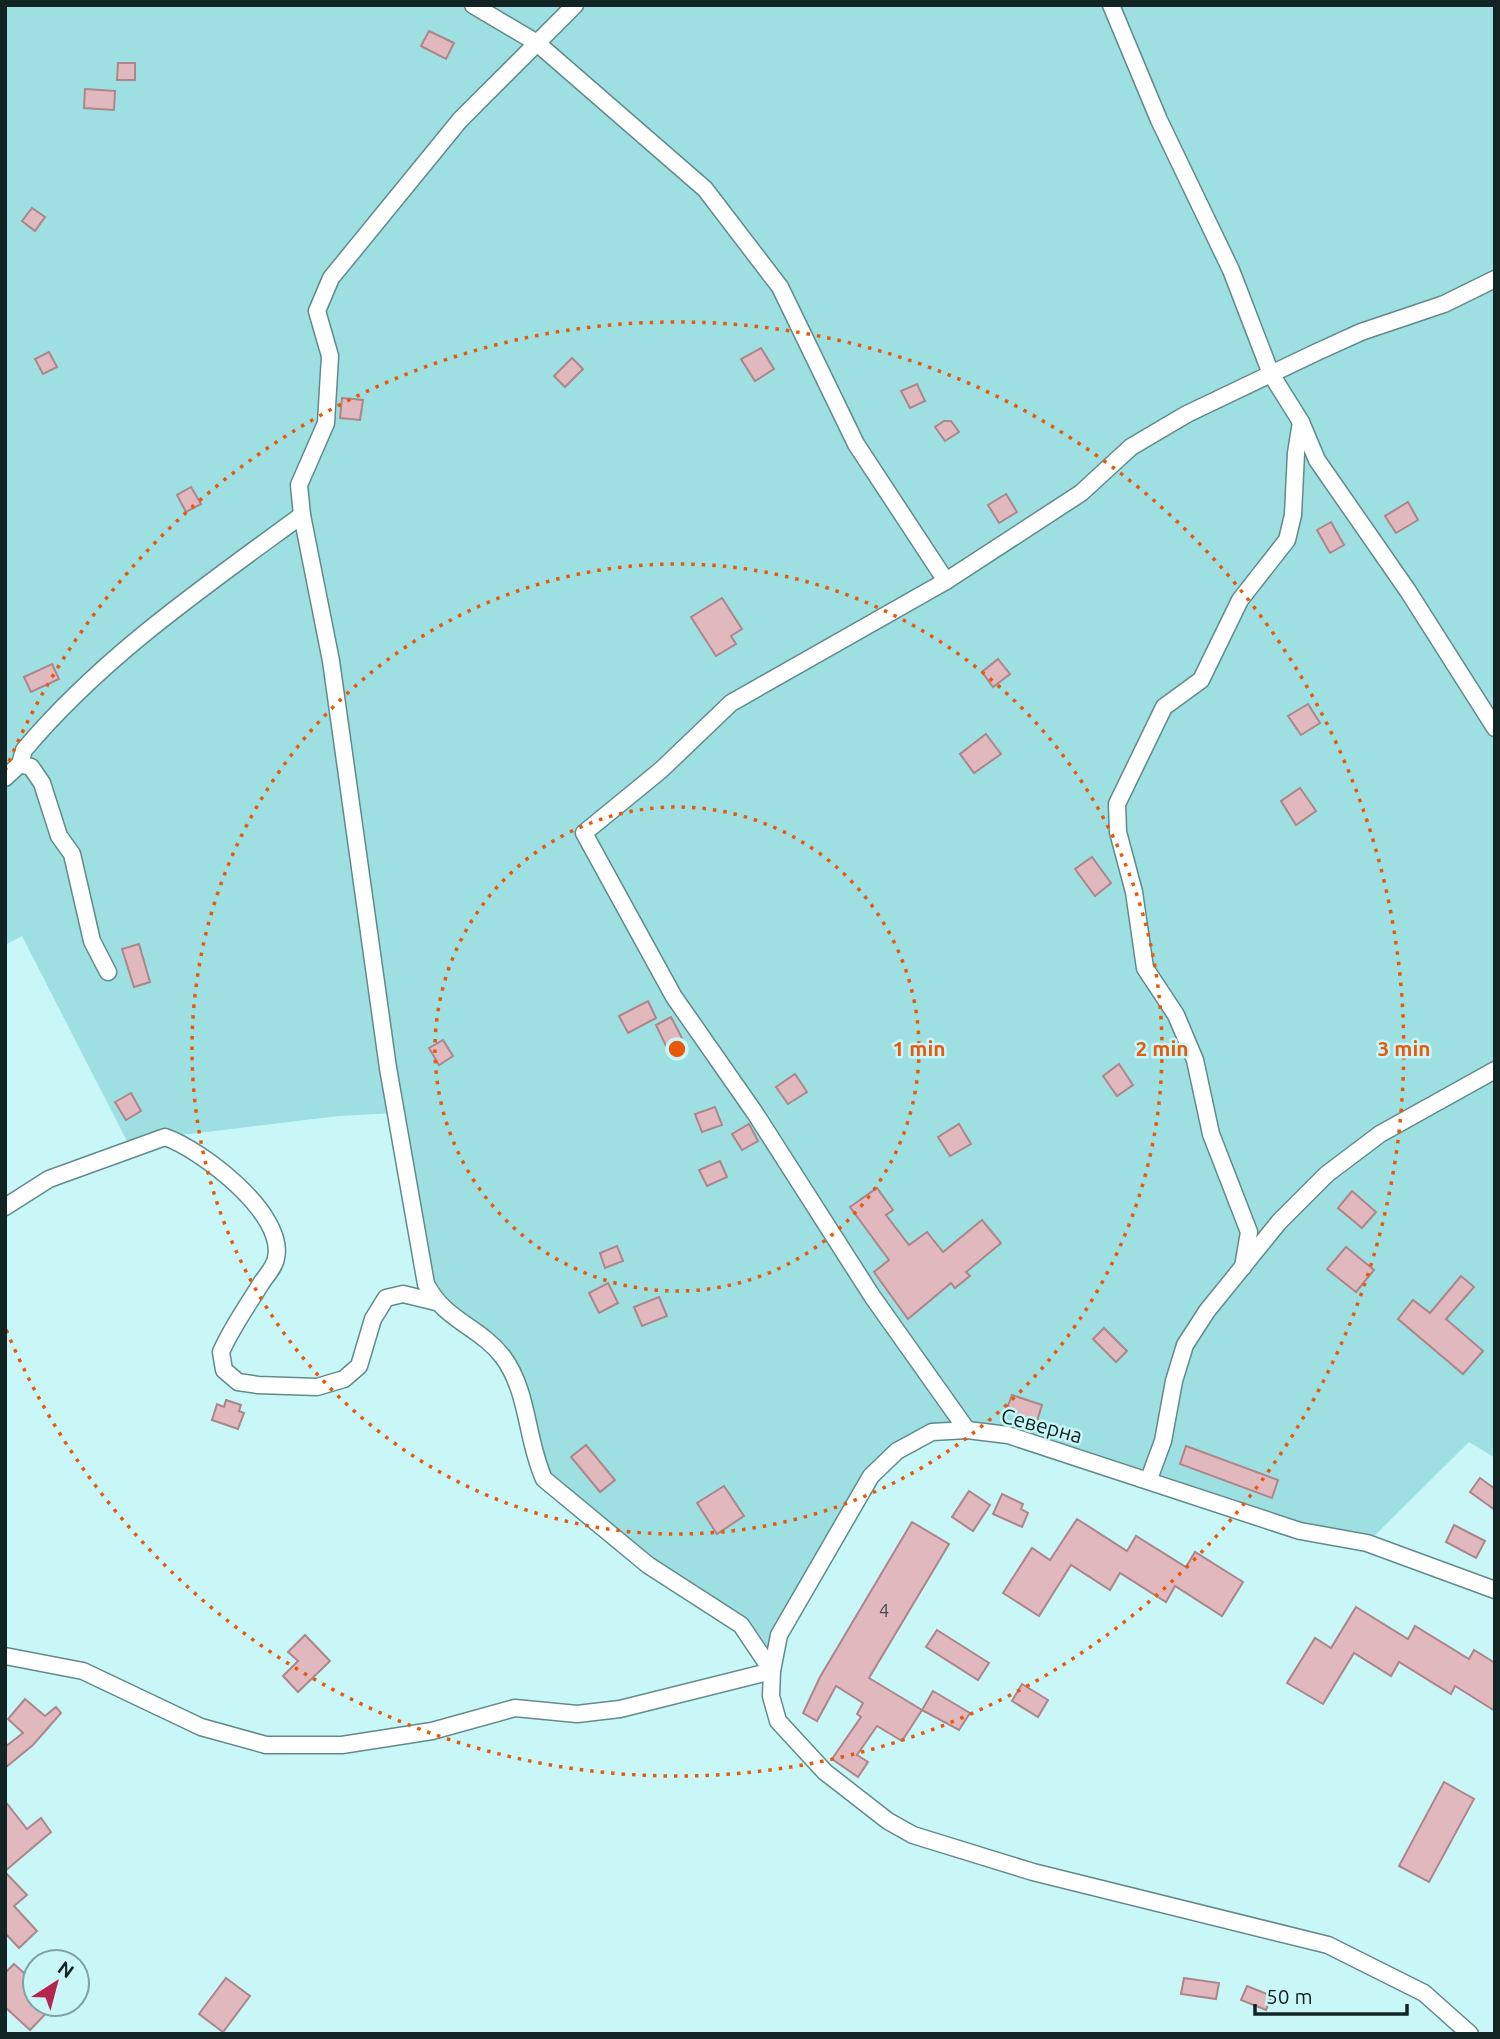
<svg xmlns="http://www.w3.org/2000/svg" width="1500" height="2039" font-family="Ubuntu,sans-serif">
	<rect width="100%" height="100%" fill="#c9f7f8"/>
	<!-- green -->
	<path fill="#9edfe1" d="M 5,5 L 1495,5 L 1495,1458 L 1469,1442 L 1367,1543 L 1008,1435 L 932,1432 L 871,1476 L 779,1635 L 772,1671 L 741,1625 L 544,1479 L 519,1383 L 477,1331 L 436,1302 L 396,1113 L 339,1116 L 165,1137 L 131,1149 L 22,936 L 5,945 Z"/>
	<!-- building -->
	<g fill="#e1b8bd" stroke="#ac868a" stroke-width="2">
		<path d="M 429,31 L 454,43 L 446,59 L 421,46 Z"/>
		<path d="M 118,63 L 135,63 L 135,80 L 117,80 Z"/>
		<path d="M 85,89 L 115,91 L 114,110 L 84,108 Z"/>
		<path d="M 32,208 L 45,217 L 35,231 L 22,221 Z"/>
		<path d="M 761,348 L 774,369 L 755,381 L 741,359 Z"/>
		<path d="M 49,352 L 57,367 L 43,374 L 35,359 Z"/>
		<path d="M 572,358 L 583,369 L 565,387 L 554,376 Z"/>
		<path d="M 917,384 L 925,401 L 910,408 L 901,391 Z"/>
		<path d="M 342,398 L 363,400 L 360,420 L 340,418 Z"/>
		<path d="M 944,421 L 951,421 L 959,432 L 945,441 L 935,427 Z"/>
		<path d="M 191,487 L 201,504 L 186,512 L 177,495 Z"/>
		<path d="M 1006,494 L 1017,512 L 999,523 L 988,505 Z"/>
		<path d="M 1408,502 L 1418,520 L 1396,533 L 1385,516 Z"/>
		<path d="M 1331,522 L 1344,545 L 1330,553 L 1317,530 Z"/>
		<path d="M 722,598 L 742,629 L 731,636 L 736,644 L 716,656 L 691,617 Z"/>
		<path d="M 998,659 L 1010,674 L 993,687 L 982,672 Z"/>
		<path d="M 52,664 L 59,679 L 31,692 L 24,677 Z"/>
		<path d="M 1308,704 L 1320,723 L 1301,735 L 1288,716 Z"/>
		<path d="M 986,734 L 1001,754 L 974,773 L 960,754 Z"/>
		<path d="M 1300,788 L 1316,811 L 1296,825 L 1281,801 Z"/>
		<path d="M 1092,857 L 1111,883 L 1095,896 L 1075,869 Z"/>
		<path d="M 139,944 L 150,982 L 134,987 L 122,949 Z"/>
		<path d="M 648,1001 L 656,1018 L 628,1033 L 619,1016 Z"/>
		<path d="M 671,1017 L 682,1038 L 666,1046 L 656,1025 Z"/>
		<path d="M 443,1040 L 453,1056 L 439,1065 L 429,1048 Z"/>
		<path d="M 1119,1064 L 1133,1085 L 1117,1096 L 1103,1076 Z"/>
		<path d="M 795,1074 L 807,1092 L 788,1104 L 776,1087 Z"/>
		<path d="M 131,1093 L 141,1111 L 126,1120 L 115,1102 Z"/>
		<path d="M 715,1107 L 722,1125 L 702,1132 L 695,1114 Z"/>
		<path d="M 749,1124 L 758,1141 L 742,1150 L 732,1134 Z"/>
		<path d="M 959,1124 L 971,1144 L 950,1156 L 938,1137 Z"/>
		<path d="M 720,1161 L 727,1177 L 707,1186 L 699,1170 Z"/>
		<path d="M 877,1188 L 893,1210 L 886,1215 L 909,1245 L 927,1232 L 943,1252 L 982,1220 L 1001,1243 L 966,1272 L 970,1276 L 955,1288 L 951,1283 L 908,1319 L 874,1272 L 889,1260 L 850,1207 Z"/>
		<path d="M 1352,1191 L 1376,1212 L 1362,1228 L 1338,1208 Z"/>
		<path d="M 617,1246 L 623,1261 L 605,1268 L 600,1253 Z"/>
		<path d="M 1346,1247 L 1374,1270 L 1356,1292 L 1327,1269 Z"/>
		<path d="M 1461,1276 L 1474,1287 L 1446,1319 L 1483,1351 L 1463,1374 L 1398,1319 L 1413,1300 L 1430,1313 Z"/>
		<path d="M 608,1283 L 618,1303 L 599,1313 L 589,1293 Z"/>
		<path d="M 659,1297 L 667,1316 L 642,1326 L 634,1307 Z"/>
		<path d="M 1104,1328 L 1127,1351 L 1116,1362 L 1093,1339 Z"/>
		<path d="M 1012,1395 L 1042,1405 L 1037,1421 L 1006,1411 Z"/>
		<path d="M 226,1400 L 241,1405 L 239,1411 L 244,1413 L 238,1429 L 212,1420 L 217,1404 L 224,1407 Z"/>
		<path d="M 586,1445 L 615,1480 L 600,1492 L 571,1457 Z"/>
		<path d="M 1186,1446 L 1278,1480 L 1272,1498 L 1180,1464 Z"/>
		<path d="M 1480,1478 L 1495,1489 L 1495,1510 L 1470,1492 Z"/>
		<path d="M 724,1486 L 744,1516 L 717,1534 L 697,1503 Z"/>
		<path d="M 969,1491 L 990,1505 L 973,1531 L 952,1517 Z"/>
		<path d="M 1002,1494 L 1023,1504 L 1021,1509 L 1028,1513 L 1022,1527 L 993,1514 Z"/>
		<path d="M 1077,1519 L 1127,1551 L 1136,1536 L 1186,1567 L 1195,1552 L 1243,1582 L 1222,1616 L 1175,1586 L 1166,1602 L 1120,1573 L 1110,1590 L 1071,1565 L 1039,1616 L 1003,1593 L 1032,1548 L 1050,1560 Z"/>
		<path d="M 912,1522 L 949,1544 L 869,1678 L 922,1710 L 902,1741 L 877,1726 L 857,1755 L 868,1762 L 858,1777 L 832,1759 L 861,1717 L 857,1714 L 863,1703 L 836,1686 L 817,1721 L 803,1713 L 820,1677 Z"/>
		<path d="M 1454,1525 L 1485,1541 L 1476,1558 L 1446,1542 Z"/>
		<path d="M 1356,1607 L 1408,1639 L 1415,1626 L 1469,1659 L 1474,1650 L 1495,1663 L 1495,1711 L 1455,1686 L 1451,1694 L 1399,1662 L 1391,1676 L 1354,1653 L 1323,1704 L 1287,1683 L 1315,1638 L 1331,1648 Z"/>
		<path d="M 937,1630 L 989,1663 L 978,1680 L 926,1647 Z"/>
		<path d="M 305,1635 L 330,1661 L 298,1692 L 283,1676 L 298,1661 L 288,1652 Z"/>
		<path d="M 1022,1684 L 1048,1700 L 1038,1717 L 1012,1701 Z"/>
		<path d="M 933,1691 L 970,1713 L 959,1730 L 922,1710 Z"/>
		<path d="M 25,1699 L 45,1716 L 56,1707 L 61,1713 L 33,1745 L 5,1768 L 5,1747 L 23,1733 L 8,1719 Z"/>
		<path d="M 1444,1782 L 1474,1799 L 1429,1882 L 1399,1866 Z"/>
		<path d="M 5,1801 L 27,1829 L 41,1818 L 51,1832 L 5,1871 Z"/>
		<path d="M 5,1872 L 27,1895 L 14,1906 L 37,1931 L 19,1948 L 5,1933 Z"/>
		<path d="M 14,1964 L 35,1983 L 35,2004 L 55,2004 L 30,2030 L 5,2007 L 5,1973 Z"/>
		<path d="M 226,1978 L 250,1996 L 223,2032 L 199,2014 Z"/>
		<path d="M 1184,1978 L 1219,1983 L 1216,1999 L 1181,1994 Z"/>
		<path d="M 1247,1986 L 1272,1996 L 1266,2010 L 1241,2000 Z"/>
	</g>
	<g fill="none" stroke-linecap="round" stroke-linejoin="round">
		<defs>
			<g id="minor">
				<path d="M 473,5 L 537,43 L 705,189 L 780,287 L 856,444 L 946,581"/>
				<path d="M 1111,5 L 1159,120 L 1231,270 L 1271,374 L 1301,422 L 1317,460 L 1408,591 L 1495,728"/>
				<path d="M 20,764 L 24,750 C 103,656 204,587 302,515"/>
				<path d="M 5,778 L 20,764 L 31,767 L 42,783 L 59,836 L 72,854 L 92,941 L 108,972"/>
				<path d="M 5,1207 L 49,1179 L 165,1137 C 202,1150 286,1214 276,1258 C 275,1266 267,1275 262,1282 C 248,1305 232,1327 221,1352 L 224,1370 L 238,1382 L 258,1385 L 317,1387 L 344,1379 L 359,1366 L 373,1319 L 386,1298 L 403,1294 L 436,1302"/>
				<path d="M 1243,1267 L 1249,1232 L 1211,1134 L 1195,1060 L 1176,1015 L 1145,968 L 1134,892 L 1118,832 L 1117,804 L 1164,707 L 1201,680 L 1240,600 L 1287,540 L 1293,515 L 1296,453 L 1301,422"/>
				<path d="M 967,1430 L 872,1296 L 755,1113 L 674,997 L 584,833 L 661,770 L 731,703 L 946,581 L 1081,493 L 1131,447 L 1187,414 L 1317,352 L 1361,332 L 1444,304 L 1495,279"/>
				<path d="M 1149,1479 L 1163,1441 L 1174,1381 L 1185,1345 L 1207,1311 L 1279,1222 L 1327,1174 L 1380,1134 L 1495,1070"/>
				<path d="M 5,1656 L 83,1671 L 201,1727 L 266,1745 L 342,1745 L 432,1731 L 515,1708 L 577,1714 L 620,1709 L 772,1671 L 741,1625 L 648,1565 L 544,1479 C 526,1440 529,1392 503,1357 C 479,1326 445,1321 426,1284 L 388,1068 L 331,661 L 302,515 L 299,485 L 326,423 L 330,356 L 317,311 L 331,278 L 460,120 L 575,5"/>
				<path d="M 1470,2034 L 1424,1993 L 1328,1945 L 1033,1872 L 913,1835 L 888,1821 L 825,1772 L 778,1721 L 771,1696 L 772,1671 L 779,1635 L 871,1476 L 897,1451 L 932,1432 L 967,1430 L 1008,1435 L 1300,1531 L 1367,1543 L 1495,1590"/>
			</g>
		</defs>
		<!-- minor casing -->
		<use href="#minor" stroke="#608b8c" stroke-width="19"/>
		<!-- minor -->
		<use href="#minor" stroke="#fff" stroke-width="16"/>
	</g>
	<!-- distance rings -->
	<g fill="none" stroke="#e8590c" stroke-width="3.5" stroke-dasharray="3.5 7">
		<circle cx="677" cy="1049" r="242"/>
		<circle cx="677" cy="1049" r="485"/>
		<path d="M5 771A727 727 0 1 1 5 1327"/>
	</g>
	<g text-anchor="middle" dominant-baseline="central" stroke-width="5" stroke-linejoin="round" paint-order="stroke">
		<!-- number labels -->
		<g font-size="18" fill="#45484a">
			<text x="884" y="1610">4</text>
		</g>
		<!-- street labels -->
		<g font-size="21" fill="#112323" stroke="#c9f7f8">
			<text transform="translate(1042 1425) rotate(15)">Северна</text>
		</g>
	</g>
	<circle cx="677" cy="1049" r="10" fill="#e8590c" stroke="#c9f7f8" stroke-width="3.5"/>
	<g font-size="21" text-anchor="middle" font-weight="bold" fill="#e8590c" stroke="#c9f7f8" stroke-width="5" stroke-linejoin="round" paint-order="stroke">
		<text x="919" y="1056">1 min</text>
		<text x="1162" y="1056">2 min</text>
		<text x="1404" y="1056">3 min</text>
	</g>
	<!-- border -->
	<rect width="1500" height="2039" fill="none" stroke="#112323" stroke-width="14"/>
	<!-- north arrow -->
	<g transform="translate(56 1983) rotate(36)"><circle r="33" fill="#c9f7f8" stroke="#7fa2a3" stroke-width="2"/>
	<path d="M0-5L12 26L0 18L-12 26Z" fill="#b6254e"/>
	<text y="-10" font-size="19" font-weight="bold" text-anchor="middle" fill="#112323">N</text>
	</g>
	<!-- scale -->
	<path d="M1255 2004v10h152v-10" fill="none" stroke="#112323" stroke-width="3.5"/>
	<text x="1266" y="2004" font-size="21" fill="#112323" stroke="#c9f7f8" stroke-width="5" paint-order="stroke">50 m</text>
</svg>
